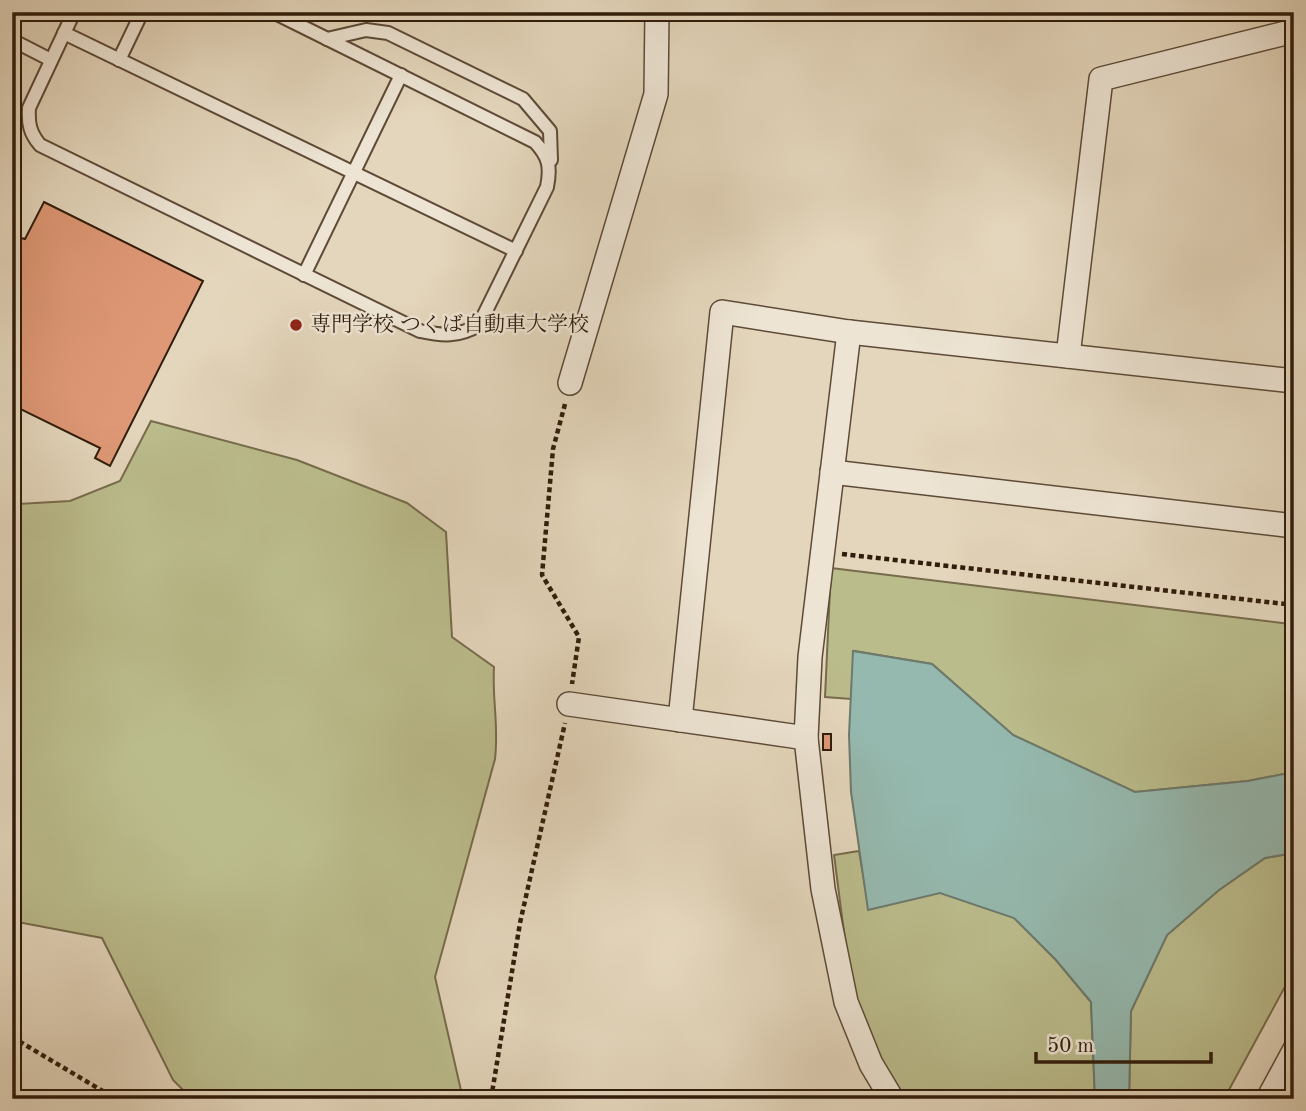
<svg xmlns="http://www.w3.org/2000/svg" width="1306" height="1111" font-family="'Old Standard TT','Noto Serif JP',serif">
	<rect width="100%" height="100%" fill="#e4d6bc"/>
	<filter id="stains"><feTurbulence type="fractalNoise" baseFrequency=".00286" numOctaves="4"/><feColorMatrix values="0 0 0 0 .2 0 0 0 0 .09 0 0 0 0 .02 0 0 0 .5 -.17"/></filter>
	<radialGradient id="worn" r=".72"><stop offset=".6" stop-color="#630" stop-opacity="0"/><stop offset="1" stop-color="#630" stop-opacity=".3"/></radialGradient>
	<!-- green -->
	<g fill="#bbbc8c" stroke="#766c4c" stroke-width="2">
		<path d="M 151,421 L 297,460 L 407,503 L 446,532 L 452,637 L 494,667 C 492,700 499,725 495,759 L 435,977 L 463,1099 L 192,1099 L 173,1080 L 102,938 L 12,921 L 12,496 L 18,504 L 70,501 L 120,481 Z"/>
		<path d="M 831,568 L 1290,624 L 1294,626 L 1294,772 L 1248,781 L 1135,792 L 1013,735 L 932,664 L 854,651 L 851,699 L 825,697 Z"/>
		<path d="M 859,851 L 869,909 L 940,892 L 1014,917 L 1056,960 L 1091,1002 L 1095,1099 L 904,1099 C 851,1035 845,935 834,855 Z"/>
		<path d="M 1294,853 L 1294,970 L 1224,1099 L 1129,1099 L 1131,1011 L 1167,935 L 1219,890 L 1265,858 Z"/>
	</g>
	<!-- water -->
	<path fill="#95b9af" stroke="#6d7a6d" stroke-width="2" d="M 853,651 L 932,664 L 1013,735 L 1135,792 L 1248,781 L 1294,772 L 1294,853 L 1265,858 L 1219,890 L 1167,935 L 1131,1011 L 1129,1099 L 1095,1099 L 1091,1002 L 1056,960 L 1014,918 L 940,893 L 868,910 L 851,792 L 849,735 Z"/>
	<!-- building -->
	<g fill="#df9876" stroke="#301c0b" stroke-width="2">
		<path d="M 44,202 L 203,281 L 110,466 L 95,458 L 100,448 L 12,405 L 12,256 L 21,238 L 25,239 Z"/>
		<rect x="823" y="734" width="8" height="16"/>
		<path d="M 1289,1080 L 1294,1083 L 1294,1099 L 1278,1099 Z"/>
	</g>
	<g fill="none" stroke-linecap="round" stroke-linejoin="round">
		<defs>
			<g id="service">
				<path d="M 74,12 L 29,108 C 28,124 30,133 40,145 L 420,331 C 443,336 458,337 479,325 L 547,187 C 551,167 549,157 535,142 L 273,12"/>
				<path d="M 64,33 L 516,251"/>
				<path d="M 327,39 L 366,30 L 388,33 L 523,99 L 550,131 L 551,160"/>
				<path d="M 12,40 L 51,60"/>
				<path d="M 119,60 L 142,12"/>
				<path d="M 304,275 L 401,75"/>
			</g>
			<g id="minor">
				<path d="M 849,332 L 810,657 L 806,738 L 823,889 L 846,1002 L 871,1064 L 892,1099"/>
				<path d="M 1068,356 L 1101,79 L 1294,31"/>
				<path d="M 570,383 L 656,94 L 657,12"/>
				<path d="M 832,472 L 1294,526"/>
				<path d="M 569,704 L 806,738"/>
				<path d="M 680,720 L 722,312 L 849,332 L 1294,381"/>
				<path d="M 1268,1099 L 1294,1051"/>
			</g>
		</defs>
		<!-- service casing -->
		<use href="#service" stroke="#5d4a37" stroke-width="16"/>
		<!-- minor casing -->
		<use href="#minor" stroke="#5d4a37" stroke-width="26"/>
		<!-- path -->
		<g stroke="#301c0b" stroke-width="4.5" stroke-dasharray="5 3.5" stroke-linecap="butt">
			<path d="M 565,404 L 553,449 L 542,575 L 579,637 L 572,684"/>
			<path d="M 842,554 L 1294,605"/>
			<path d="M 12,1037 L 116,1099"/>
			<path d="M 491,1099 L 520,923 L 565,723"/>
		</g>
		<!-- service -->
		<use href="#service" stroke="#ede4d3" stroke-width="12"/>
		<!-- minor -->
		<use href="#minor" stroke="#ede4d3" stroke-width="23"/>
	</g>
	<!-- markers -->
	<circle fill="#8f2418" stroke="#ede4d3" stroke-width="2.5" cx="296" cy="325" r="7"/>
	<g text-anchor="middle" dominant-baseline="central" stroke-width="5" stroke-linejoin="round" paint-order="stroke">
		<!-- poi labels -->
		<g font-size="21" fill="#301c0b" stroke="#ede4d3" text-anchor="start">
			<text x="310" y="325">専門学校 つくば自動車大学校</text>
		</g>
	</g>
	<!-- margin -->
	<rect width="1306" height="1111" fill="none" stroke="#e4d6bc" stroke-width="42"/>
	<rect x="14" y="14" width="1278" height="1083" fill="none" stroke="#301c0b" stroke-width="3.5"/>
	<rect x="21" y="21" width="1264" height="1069" fill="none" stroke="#301c0b" stroke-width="2"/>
	<!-- scale -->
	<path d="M1036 1052v10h175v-10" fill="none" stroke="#301c0b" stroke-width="3.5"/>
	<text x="1047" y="1052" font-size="21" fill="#301c0b" stroke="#ede4d3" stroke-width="5" paint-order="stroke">50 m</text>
	<rect width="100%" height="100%" filter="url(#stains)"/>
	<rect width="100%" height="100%" fill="url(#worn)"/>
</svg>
